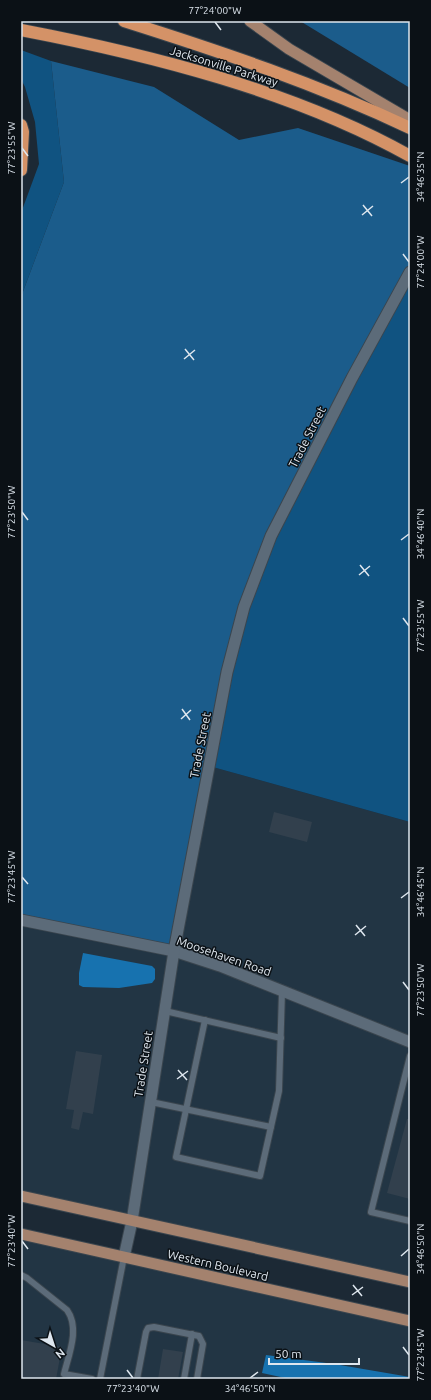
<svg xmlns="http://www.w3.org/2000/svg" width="431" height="1400" font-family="Ubuntu,sans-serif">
	<rect width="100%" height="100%" fill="#1c2935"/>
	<!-- built -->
	<g fill="#223544">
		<path d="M 209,766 L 410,822 L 410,1282 L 21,1196 L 21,920 Z"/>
		<path d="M 21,1234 L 410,1321 L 410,1379 L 21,1379 Z"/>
	</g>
	<!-- green -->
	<g fill="#105381">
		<path d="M 21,50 L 51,61 L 64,182 L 21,297 L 21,213 L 39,164 L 35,122 L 25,87 L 21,79 Z"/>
		<path d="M 410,272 L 410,822 L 209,766 L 227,672 L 271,536 Z"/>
	</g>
	<!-- forest -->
	<g fill="#1b5c8b">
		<path d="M 300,21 L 410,21 L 410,88 Z"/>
		<path d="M 51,61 L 154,87 L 239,140 L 298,128 L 410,166 L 410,272 L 314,454 L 244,607 L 174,951 L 21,921 L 21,297 L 64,182 Z"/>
	</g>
	<!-- water -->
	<g fill="#1772af">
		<path d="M 83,953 L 152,966 L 155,969 L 155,979 L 152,983 L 119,988 L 83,987 L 79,985 L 79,973 Z"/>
		<path d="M 266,1355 L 334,1364 L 410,1377 L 410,1379 L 290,1379 L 262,1373 Z"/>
	</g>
	<!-- building -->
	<g fill="#32404d">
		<path d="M 274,812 L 312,822 L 307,842 L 269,832 Z"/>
		<path d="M 76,1051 L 102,1055 L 93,1114 L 83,1112 L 79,1130 L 71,1128 L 74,1110 L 66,1109 Z"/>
		<path d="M 407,1119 L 410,1119 L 410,1199 L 387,1193 Z"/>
		<path d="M 21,1340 L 62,1347 L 56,1379 L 21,1379 Z"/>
		<path d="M 163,1349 L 183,1352 L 178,1379 L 158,1379 Z"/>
	</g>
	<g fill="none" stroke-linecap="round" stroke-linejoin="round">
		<defs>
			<g id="service">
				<path d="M 165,1011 L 281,1038"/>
				<path d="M 205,1020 L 176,1157 L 260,1176 L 279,1091 L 282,991"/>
				<path d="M 410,1056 L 371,1212 L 410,1221"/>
				<path d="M 151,1102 L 271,1127"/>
				<path d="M 21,1275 L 27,1278 L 67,1310 C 80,1328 69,1354 64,1374 L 92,1379"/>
				<path d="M 100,1379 L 124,1257"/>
				<path d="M 137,1379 L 146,1332 L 148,1328 L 154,1327 L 199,1336 L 203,1344 L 197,1379"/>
				<path d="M 184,1379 L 192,1334"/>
			</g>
			<path id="minor" d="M 21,920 L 174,951 L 220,966 L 410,1042"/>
			<path id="tertiary" d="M 124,1257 L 132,1221 L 174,951 L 227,672 L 244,607 L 271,536 L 352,378 L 410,272"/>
			<g id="primary">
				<path d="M 250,21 L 289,49 L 410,120"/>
				<path d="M 21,1196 L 410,1282"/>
				<path d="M 21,1234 L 410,1321"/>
			</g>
			<g id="motorway">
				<path d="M 124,21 C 222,52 317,84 410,128"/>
				<path d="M 21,30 C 151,55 294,91 410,156"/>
				<path d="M 21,125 L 23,132 L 21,170"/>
			</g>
		</defs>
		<!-- service casing -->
		<use href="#service" stroke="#3a454e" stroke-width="8"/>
		<!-- minor casing -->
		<use href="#minor" stroke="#3a454e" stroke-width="13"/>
		<!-- tertiary casing -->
		<use href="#tertiary" stroke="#3a454e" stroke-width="13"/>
		<!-- primary casing -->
		<use href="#primary" stroke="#3a454e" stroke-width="13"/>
		<!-- motorway casing -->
		<use href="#motorway" stroke="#3a454e" stroke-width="14"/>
		<!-- service -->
		<use href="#service" stroke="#5c6b79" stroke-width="6"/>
		<!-- minor -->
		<use href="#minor" stroke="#5c6b79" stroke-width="11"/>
		<!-- tertiary -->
		<use href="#tertiary" stroke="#5c6b79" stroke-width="11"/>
		<!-- primary -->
		<use href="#primary" stroke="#a4826e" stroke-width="11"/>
		<!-- motorway -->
		<use href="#motorway" stroke="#d49267" stroke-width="12"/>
	</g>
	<!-- ticks -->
	<path fill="none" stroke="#dee6ee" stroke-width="1.5" d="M 215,22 L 221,30M 22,148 L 28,156M 401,183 L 409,177M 363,205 L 372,216M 362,215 L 373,206M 403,254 L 409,262M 185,349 L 194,360M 184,359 L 195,350M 22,512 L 28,520M 401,540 L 409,534M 360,565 L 369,576M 359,575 L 370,566M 403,618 L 409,626M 182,709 L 190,720M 181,719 L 191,710M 22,877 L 28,884M 401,898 L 409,892M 356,925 L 365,936M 355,935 L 366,926M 403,982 L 409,990M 178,1070 L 187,1080M 177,1079 L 188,1071M 22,1241 L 28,1249M 401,1256 L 409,1249M 353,1285 L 362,1296M 352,1295 L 363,1287M 403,1347 L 409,1355M 127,1370 L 133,1378M 250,1378 L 258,1372"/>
	<g text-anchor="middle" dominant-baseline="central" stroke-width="3" stroke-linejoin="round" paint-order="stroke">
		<!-- street labels -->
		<g font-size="12" fill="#dee6ee" stroke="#0b1116">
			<text transform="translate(224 66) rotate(17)">Jacksonville Parkway</text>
			<text transform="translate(307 437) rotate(-63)">Trade Street</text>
			<text transform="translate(200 745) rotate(-79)">Trade Street</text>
			<text transform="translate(224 956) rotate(19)">Moosehaven Road</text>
			<text transform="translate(143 1064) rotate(-81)">Trade Street</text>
			<text transform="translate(218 1265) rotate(13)">Western Boulevard</text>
		</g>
	</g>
	<!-- border -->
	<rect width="431" height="1400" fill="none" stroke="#0b1116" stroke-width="44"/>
	<!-- north arrow -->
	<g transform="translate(54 1346) rotate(141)" stroke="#0b1116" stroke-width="3" paint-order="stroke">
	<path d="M0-3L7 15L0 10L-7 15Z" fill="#dee6ee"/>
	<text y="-6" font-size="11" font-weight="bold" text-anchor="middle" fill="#dee6ee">N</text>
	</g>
	<!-- scale -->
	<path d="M269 1358v6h90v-6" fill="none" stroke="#dee6ee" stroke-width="2"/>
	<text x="275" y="1358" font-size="12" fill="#dee6ee" stroke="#0b1116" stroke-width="3" paint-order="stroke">50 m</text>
	<rect x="22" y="22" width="387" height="1356" fill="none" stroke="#dee6ee" stroke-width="1.5"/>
	<g font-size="10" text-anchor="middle" fill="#dee6ee">
		<text x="215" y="14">77°24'00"W</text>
		<text transform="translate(11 148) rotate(-90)" y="4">77°23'55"W</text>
		<text transform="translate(420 177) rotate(-90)" y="4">34°46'35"N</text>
		<text transform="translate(420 262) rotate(-90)" y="4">77°24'00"W</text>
		<text transform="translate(11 512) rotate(-90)" y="4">77°23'50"W</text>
		<text transform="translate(420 534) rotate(-90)" y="4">34°46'40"N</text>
		<text transform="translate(420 626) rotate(-90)" y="4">77°23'55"W</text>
		<text transform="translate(11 877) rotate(-90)" y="4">77°23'45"W</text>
		<text transform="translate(420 892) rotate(-90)" y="4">34°46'45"N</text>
		<text transform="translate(420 990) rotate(-90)" y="4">77°23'50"W</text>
		<text transform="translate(11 1241) rotate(-90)" y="4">77°23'40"W</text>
		<text transform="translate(420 1249) rotate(-90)" y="4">34°46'50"N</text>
		<text transform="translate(420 1355) rotate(-90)" y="4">77°23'45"W</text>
		<text x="133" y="1392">77°23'40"W</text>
		<text x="250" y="1392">34°46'50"N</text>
	</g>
</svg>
